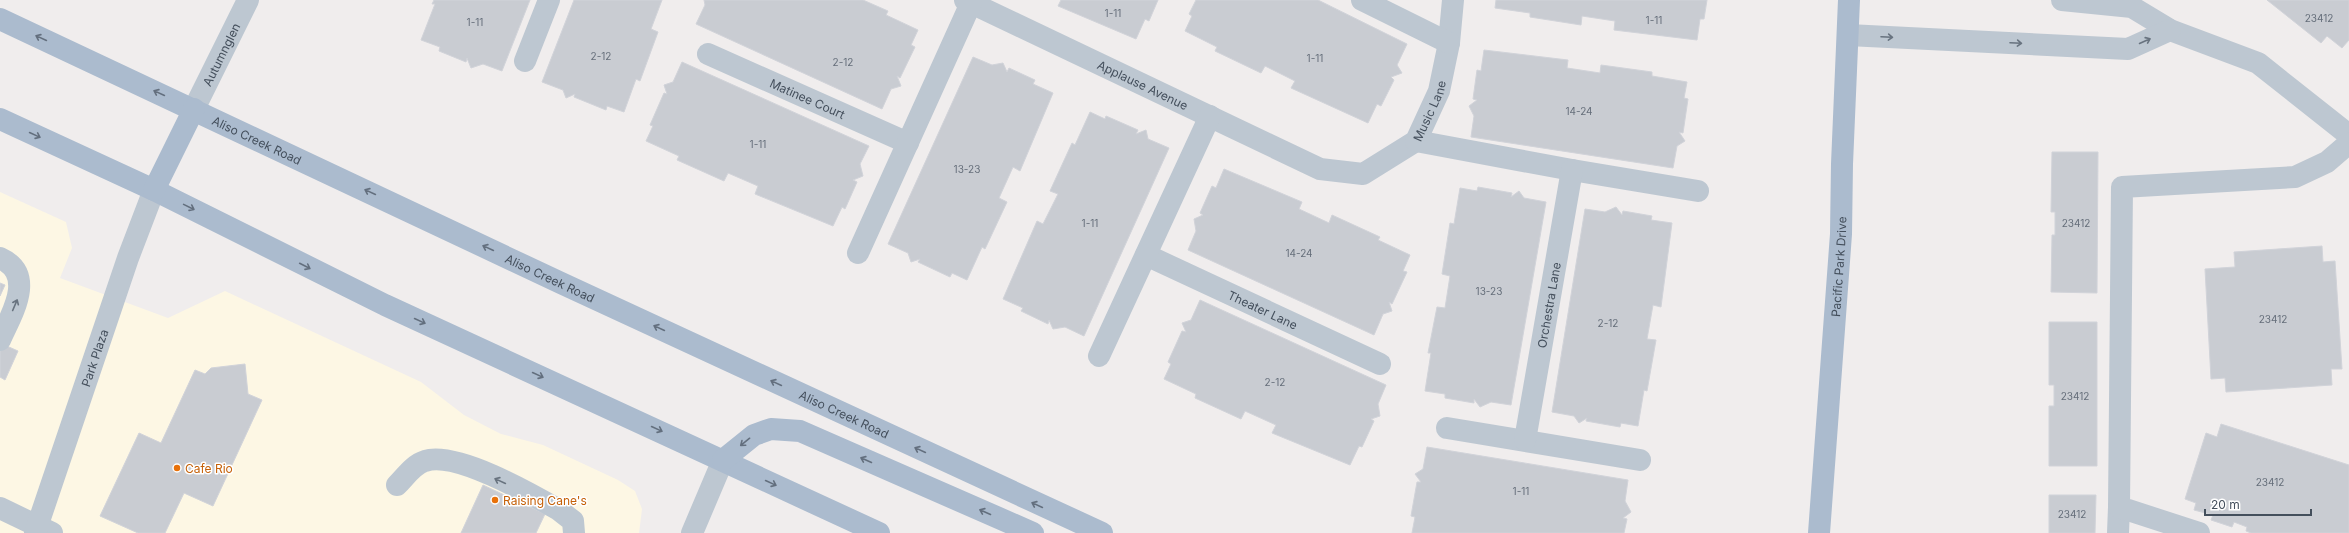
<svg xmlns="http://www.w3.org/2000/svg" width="2349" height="533" font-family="Inter,sans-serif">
	<rect width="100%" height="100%" fill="#f0eded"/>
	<!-- commercial -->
	<path fill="#fdf7e4" d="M 0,192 L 66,222 L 72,248 L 60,278 L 168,318 L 225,291 L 421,382 L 464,415 L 501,434 L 543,445 L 618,480 L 635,491 L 642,509 L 639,533 L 0,533 Z"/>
	<!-- building -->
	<g fill="#c9ccd2" stroke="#d1d3d9">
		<path d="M 434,0 L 530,0 L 502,71 L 483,64 L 471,68 L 467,58 L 466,62 L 439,51 L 440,47 L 421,40 L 435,4 L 432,4 Z"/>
		<path d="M 574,0 L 662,0 L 651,29 L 658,32 L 640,81 L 636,79 L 624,112 L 607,106 L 606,110 L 574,97 L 575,94 L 566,98 L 563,90 L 542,82 Z"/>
		<path d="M 704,0 L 863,0 L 888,11 L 886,15 L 918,30 L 911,45 L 915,47 L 900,78 L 897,76 L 901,86 L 891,89 L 882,109 L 696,24 L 705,5 Z"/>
		<path d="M 1061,0 L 1158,0 L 1149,21 L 1145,19 L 1136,39 L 1058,6 Z"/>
		<path d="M 1196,0 L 1318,0 L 1407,44 L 1397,65 L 1402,73 L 1391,77 L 1394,80 L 1381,106 L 1377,104 L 1368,123 L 1291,88 L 1295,81 L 1265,66 L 1261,73 L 1215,51 L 1217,47 L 1185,31 L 1192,16 L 1189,14 Z"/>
		<path d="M 1496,0 L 1707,0 L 1704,19 L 1700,19 L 1697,40 L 1614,30 L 1615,21 L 1582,16 L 1581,25 L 1530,17 L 1530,13 L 1495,8 Z"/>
		<path d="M 2267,0 L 2349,0 L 2349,40 L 2342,48 L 2327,36 L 2321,43 Z"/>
		<path d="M 1484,50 L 1568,60 L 1567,68 L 1600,73 L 1601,65 L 1652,72 L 1652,76 L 1687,82 L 1684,98 L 1688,99 L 1683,133 L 1679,132 L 1685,141 L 1677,146 L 1673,168 L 1471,137 L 1474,116 L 1469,106 L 1477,100 L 1473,99 L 1477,70 L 1481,71 Z"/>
		<path d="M 973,57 L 992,65 L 1003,63 L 1007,72 L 1009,68 L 1035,80 L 1033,84 L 1053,93 L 1020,171 L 1013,167 L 999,198 L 1007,202 L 985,249 L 982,247 L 967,280 L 952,273 L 950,277 L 918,262 L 920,259 L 911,262 L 908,253 L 888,244 Z"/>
		<path d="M 682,62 L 869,146 L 860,164 L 863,176 L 853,180 L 857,182 L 845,209 L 842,207 L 833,226 L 755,194 L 758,186 L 728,173 L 724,181 L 677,160 L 679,156 L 646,141 L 653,126 L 650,125 L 664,93 L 667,94 L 664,85 L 673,82 Z"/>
		<path d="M 1090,112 L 1105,119 L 1106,116 L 1138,130 L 1136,134 L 1146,130 L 1148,139 L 1169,148 L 1084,336 L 1065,327 L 1053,329 L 1049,320 L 1048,324 L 1021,311 L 1023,308 L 1003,299 L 1037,221 L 1043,224 L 1058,194 L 1050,191 L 1072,143 L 1075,145 Z"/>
		<path d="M 2052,152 L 2098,152 L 2097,293 L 2051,292 L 2052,235 L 2055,235 L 2055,212 L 2051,212 Z"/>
		<path d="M 1224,169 L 1302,202 L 1299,209 L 1329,223 L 1332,215 L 1380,237 L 1378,240 L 1410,255 L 1403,271 L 1407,272 L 1392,304 L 1389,302 L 1392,311 L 1383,314 L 1374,335 L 1188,250 L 1196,231 L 1194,219 L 1203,215 L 1200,213 L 1212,186 L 1216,188 Z"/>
		<path d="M 1478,187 L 1512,193 L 1511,197 L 1519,191 L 1524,198 L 1546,202 L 1511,405 L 1491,402 L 1480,407 L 1474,399 L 1474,403 L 1445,398 L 1445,394 L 1425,391 L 1431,353 L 1428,353 L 1437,307 L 1445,308 L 1450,276 L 1442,274 L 1450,223 L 1454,224 L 1460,188 L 1477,191 Z"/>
		<path d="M 1616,207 L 1622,215 L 1623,211 L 1652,216 L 1651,220 L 1672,223 L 1661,307 L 1653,305 L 1647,339 L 1656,340 L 1647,391 L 1644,390 L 1638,426 L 1621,423 L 1620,427 L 1586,421 L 1587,418 L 1579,423 L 1574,416 L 1552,412 L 1585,209 L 1605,212 Z"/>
		<path d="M 2322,246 L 2323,262 L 2335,261 L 2342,369 L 2331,369 L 2332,385 L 2226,392 L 2225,378 L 2211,379 L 2205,269 L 2235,267 L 2234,252 Z"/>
		<path d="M 0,283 L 5,285 L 0,296 Z"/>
		<path d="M 1200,300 L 1386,385 L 1378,404 L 1380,416 L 1371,419 L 1374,421 L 1362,447 L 1359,446 L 1350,465 L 1272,433 L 1276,425 L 1245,411 L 1241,419 L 1195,398 L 1196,394 L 1164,379 L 1171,364 L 1168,362 L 1182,331 L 1186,332 L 1182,323 L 1191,320 Z"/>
		<path d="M 2049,322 L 2097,322 L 2097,466 L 2049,466 L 2049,406 L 2054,406 L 2054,385 L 2049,385 Z"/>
		<path d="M 0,343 L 18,351 L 5,380 L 0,377 Z"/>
		<path d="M 245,364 L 248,394 L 262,400 L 213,506 L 184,493 L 165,533 L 138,533 L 100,516 L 139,433 L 161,443 L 195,370 L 205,374 L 211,368 Z"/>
		<path d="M 2221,424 L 2349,465 L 2349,533 L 2251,533 L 2246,531 L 2247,527 L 2234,522 L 2232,527 L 2211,520 L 2213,515 L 2194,510 L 2196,503 L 2185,499 L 2206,433 L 2217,437 Z"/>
		<path d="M 1427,447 L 1628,480 L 1625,501 L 1631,512 L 1623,518 L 1627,519 L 1624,533 L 1412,533 L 1415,517 L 1411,516 L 1417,482 L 1421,482 L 1415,474 L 1423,469 Z"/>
		<path d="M 483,485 L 545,514 L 536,533 L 461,533 Z"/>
		<path d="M 2049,495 L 2096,495 L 2095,533 L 2049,533 Z"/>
	</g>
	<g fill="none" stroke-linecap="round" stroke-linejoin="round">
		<!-- minor -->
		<g stroke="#bdc7d1" stroke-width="22">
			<path id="s1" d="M 965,0 L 1320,169 L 1363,174 L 1416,141 L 1439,91 L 1449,43 L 1453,0"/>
			<path d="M 1362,0 L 1449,43"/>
			<path d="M 2062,0 L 2132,7 L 2170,30 L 2258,63 L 2349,135"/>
			<path d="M 1848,35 L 2128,49 L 2170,30"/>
			<path id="s2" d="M 708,54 L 908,143"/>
			<path d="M 525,61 L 549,0"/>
			<path id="s3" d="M 194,109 L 248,0"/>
			<path d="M 1416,141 L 1572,170 L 1698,191"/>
			<path d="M 858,253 L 971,3"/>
			<path id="s4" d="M 1146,255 L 1380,364"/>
			<path d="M 0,258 C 37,275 11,315 0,340"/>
			<path d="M 1099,356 L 1210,116"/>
			<path d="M 1447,428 L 1640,460"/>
			<path id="s5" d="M 1525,440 L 1572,170"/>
			<path d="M 397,485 C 405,477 414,464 425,461 C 456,451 531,494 559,510 L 573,521 L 574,533"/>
			<path d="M 0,508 L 52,533"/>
			<path id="s6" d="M 35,533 L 128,258 L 154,190"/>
			<path d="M 692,533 L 723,460"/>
			<path d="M 2118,533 L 2119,507"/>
			<path d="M 2199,533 L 2119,507 L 2122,187 L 2295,177 L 2327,162 L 2349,143"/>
		</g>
		<!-- major -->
		<g stroke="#abbbce" stroke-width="22">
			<path id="s7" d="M 0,19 L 561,283 L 1102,533"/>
			<path d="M 0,119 L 154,190 L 385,305 L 879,533"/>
			<path d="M 154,190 L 194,109"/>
			<path d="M 723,460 L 754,435 L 771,429 L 800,431 L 1033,533"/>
			<path id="s8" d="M 1819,533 L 1841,234 L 1842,164 L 1849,0"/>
		</g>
	</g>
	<!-- one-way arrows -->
	<defs><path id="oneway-shaft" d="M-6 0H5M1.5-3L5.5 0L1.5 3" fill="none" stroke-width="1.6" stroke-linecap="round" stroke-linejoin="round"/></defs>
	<g stroke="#68737f">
		<use href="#oneway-shaft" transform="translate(1887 37) rotate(3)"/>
		<use href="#oneway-shaft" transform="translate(2145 41) rotate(-24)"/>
		<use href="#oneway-shaft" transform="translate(2016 43) rotate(3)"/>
		<use href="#oneway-shaft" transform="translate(15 305) rotate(-67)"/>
		<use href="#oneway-shaft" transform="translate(500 481) rotate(-155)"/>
	</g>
	<g stroke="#636f7e">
		<use href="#oneway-shaft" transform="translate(41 38) rotate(-155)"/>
		<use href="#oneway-shaft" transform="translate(159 93) rotate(-155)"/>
		<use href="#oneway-shaft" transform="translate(35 135) rotate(25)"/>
		<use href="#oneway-shaft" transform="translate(370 192) rotate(-155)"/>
		<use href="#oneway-shaft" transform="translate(189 207) rotate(26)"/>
		<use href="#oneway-shaft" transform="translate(488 248) rotate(-155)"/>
		<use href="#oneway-shaft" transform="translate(305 266) rotate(27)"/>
		<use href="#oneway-shaft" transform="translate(420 321) rotate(25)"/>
		<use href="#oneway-shaft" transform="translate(659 328) rotate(-155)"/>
		<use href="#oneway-shaft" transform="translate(538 375) rotate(25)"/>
		<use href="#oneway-shaft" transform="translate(776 383) rotate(-155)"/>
		<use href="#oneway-shaft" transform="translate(657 429) rotate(25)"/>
		<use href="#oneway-shaft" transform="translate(745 442) rotate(141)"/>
		<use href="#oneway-shaft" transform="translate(920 450) rotate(-155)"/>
		<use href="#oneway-shaft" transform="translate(866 460) rotate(-156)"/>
		<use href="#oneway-shaft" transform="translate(771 483) rotate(25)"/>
		<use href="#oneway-shaft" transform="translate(1037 505) rotate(-155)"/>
		<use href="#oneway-shaft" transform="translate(985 512) rotate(-156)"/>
	</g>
	<!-- markers -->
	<g fill="#e8710a" stroke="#fff" stroke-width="1.5">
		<circle cx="177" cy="468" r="4"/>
		<circle cx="495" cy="500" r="4"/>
	</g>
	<g text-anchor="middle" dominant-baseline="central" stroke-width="3" stroke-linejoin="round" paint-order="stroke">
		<!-- number labels -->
		<g font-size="10" fill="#656e7a">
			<text x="1113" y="13">1-11</text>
			<text x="2319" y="18">23412</text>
			<text x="1654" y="20">1-11</text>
			<text x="475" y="22">1-11</text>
			<text x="601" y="56">2-12</text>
			<text x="1315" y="58">1-11</text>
			<text x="843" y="62">2-12</text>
			<text x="1579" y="111">14-24</text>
			<text x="758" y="144">1-11</text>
			<text x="967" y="169">13-23</text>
			<text x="1090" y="223">1-11</text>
			<text x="2076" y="223">23412</text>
			<text x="1299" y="253">14-24</text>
			<text x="1489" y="291">13-23</text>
			<text x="2273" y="319">23412</text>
			<text x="1608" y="323">2-12</text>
			<text x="1275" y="382">2-12</text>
			<text x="2075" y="396">23412</text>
			<text x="2270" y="482">23412</text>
			<text x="1521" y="491">1-11</text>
			<text x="2072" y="514">23412</text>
		</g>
		<!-- street labels -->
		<g font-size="12" fill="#444f5c" stroke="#fff">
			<text stroke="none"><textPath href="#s3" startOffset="61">Autumnglen</textPath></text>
			<text stroke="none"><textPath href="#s1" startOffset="197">Applause Avenue</textPath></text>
			<text stroke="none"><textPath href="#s2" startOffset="109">Matinee Court</textPath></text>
			<text stroke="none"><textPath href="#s1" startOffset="532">Music Lane</textPath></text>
			<text stroke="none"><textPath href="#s7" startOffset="284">Aliso Creek Road</textPath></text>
			<text stroke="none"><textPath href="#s8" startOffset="267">Pacific Park Drive</textPath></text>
			<text stroke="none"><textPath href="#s7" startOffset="608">Aliso Creek Road</textPath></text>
			<text stroke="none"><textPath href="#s5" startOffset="137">Orchestra Lane</textPath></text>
			<text stroke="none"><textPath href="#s4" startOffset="129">Theater Lane</textPath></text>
			<text stroke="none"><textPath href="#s6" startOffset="185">Park Plaza</textPath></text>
			<text stroke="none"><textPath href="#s7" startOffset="932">Aliso Creek Road</textPath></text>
		</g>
		<!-- food labels -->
		<g font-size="12" fill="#c56008" stroke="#fff" text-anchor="start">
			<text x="185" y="468">Cafe Rio</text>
			<text x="503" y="500">Raising Cane's</text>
		</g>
	</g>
	<!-- scale -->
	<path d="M2205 509v6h106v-6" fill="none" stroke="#444f5c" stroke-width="2"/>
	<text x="2211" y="509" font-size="12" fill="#444f5c" stroke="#ffffff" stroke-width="3" paint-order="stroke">20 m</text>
</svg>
